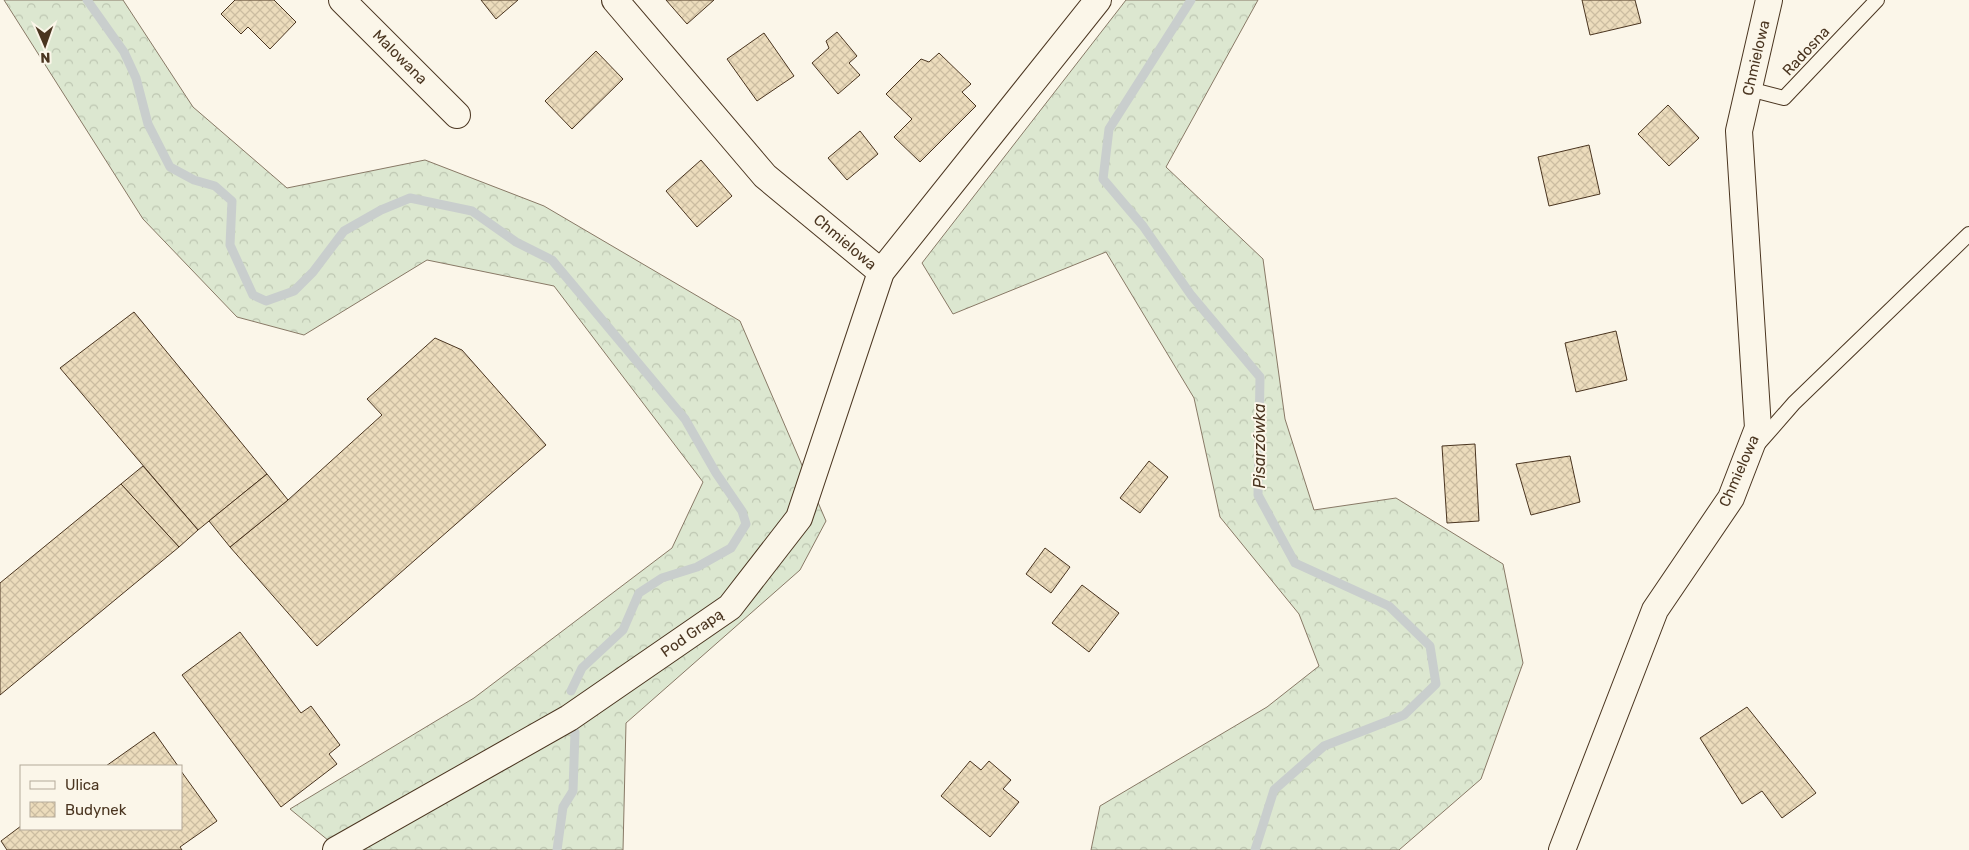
<svg xmlns="http://www.w3.org/2000/svg" width="1969" height="850" font-family="Rubik,sans-serif">
	<defs>
		<pattern id="forest-crowns" width="20" height="18" patternUnits="userSpaceOnUse" patternTransform="scale(1.25)"><rect width="20" height="18" fill="#dce7d0"/><path d="M2 6a3 3 0 1 1 6 0M12 15a3 3 0 1 1 6 0" fill="none" stroke="#bec7b2"/></pattern>
		<pattern id="building-cross-hatch" width="8" height="8" patternUnits="userSpaceOnUse" patternTransform="scale(1.25)"><rect width="8" height="8" fill="#ecdcbc"/><path d="M0 0l8 8M0 8l8-8" fill="none" stroke="#ccbda1"/></pattern>
	</defs>
	<rect width="100%" height="100%" fill="#fbf6e9"/>
	<!-- forest -->
	<g fill="url(#forest-crowns)" stroke="#887966">
		<path d="M 4,0 L 123,0 L 193,107 L 287,188 L 425,160 L 544,206 L 740,321 L 826,521 L 800,570 L 626,723 L 623,850 L 340,850 L 290,809 L 474,698 L 672,548 L 703,482 L 554,286 L 427,260 L 304,335 L 237,317 L 143,219 Z"/>
		<path d="M 1126,0 L 1258,0 L 1166,167 L 1263,259 L 1285,419 L 1314,510 L 1396,498 L 1503,564 L 1523,663 L 1481,779 L 1399,850 L 1091,850 L 1100,806 L 1267,707 L 1319,666 L 1299,614 L 1220,517 L 1194,398 L 1106,252 L 953,314 L 922,263 Z"/>
	</g>
	<g fill="none" stroke-linecap="round" stroke-linejoin="round">
		<!-- stream -->
		<g stroke="#c9cecd" stroke-width="9">
			<path d="M 87,0 L 124,52 L 136,78 L 148,124 L 170,167 L 194,180 L 215,186 L 232,201 L 230,245 L 253,295 L 266,301 L 294,291 L 313,272 L 344,231 L 381,210 L 410,198 L 472,211 L 516,242 L 552,260 L 685,419 L 716,473 L 742,511 L 746,524 L 731,548 L 697,567 L 662,578 L 639,593 L 623,630 L 582,668 L 571,691"/>
			<path d="M 1191,0 L 1109,129 L 1103,179 L 1143,226 L 1191,295 L 1260,377 L 1258,495 L 1295,563 L 1389,606 L 1430,646 L 1436,684 L 1404,715 L 1324,746 L 1274,790 L 1255,850"/>
			<path d="M 557,850 L 563,807 L 573,791 L 575,732"/>
		</g>
	</g>
	<!-- building -->
	<g fill="url(#building-cross-hatch)" stroke="#4a3520">
		<path d="M 235,0 L 274,0 L 296,22 L 270,49 L 248,27 L 241,34 L 221,14 Z"/>
		<path d="M 481,0 L 518,0 L 496,19 Z"/>
		<path d="M 666,0 L 714,0 L 687,24 Z"/>
		<path d="M 1582,0 L 1635,0 L 1641,23 L 1590,35 Z"/>
		<path d="M 837,32 L 857,56 L 849,63 L 860,75 L 838,94 L 812,63 L 829,48 L 826,41 Z"/>
		<path d="M 764,33 L 794,76 L 757,101 L 727,59 Z"/>
		<path d="M 596,51 L 623,79 L 572,129 L 545,101 Z"/>
		<path d="M 939,53 L 971,84 L 962,92 L 976,106 L 920,162 L 894,137 L 912,119 L 886,94 L 921,59 L 929,62 Z"/>
		<path d="M 1668,105 L 1699,138 L 1669,166 L 1638,134 Z"/>
		<path d="M 860,131 L 878,154 L 847,180 L 828,158 Z"/>
		<path d="M 1589,145 L 1600,194 L 1549,206 L 1538,157 Z"/>
		<path d="M 701,160 L 732,196 L 697,227 L 666,191 Z"/>
		<path d="M 134,312 L 267,474 L 198,530 L 60,368 Z"/>
		<path d="M 1616,331 L 1627,380 L 1576,392 L 1565,343 Z"/>
		<path d="M 435,338 L 462,350 L 546,445 L 317,646 L 230,547 L 288,500 L 382,415 L 367,399 Z"/>
		<path d="M 1475,444 L 1479,521 L 1447,523 L 1442,446 Z"/>
		<path d="M 1570,456 L 1580,502 L 1531,515 L 1516,464 Z"/>
		<path d="M 1149,461 L 1168,477 L 1140,513 L 1120,498 Z"/>
		<path d="M 143,466 L 198,530 L 179,547 L 121,484 Z"/>
		<path d="M 267,474 L 288,500 L 230,547 L 209,521 Z"/>
		<path d="M 121,484 L 179,547 L 0,695 L 0,583 Z"/>
		<path d="M 1045,548 L 1070,567 L 1051,593 L 1026,574 Z"/>
		<path d="M 1082,585 L 1119,613 L 1089,652 L 1052,623 Z"/>
		<path d="M 240,632 L 301,713 L 311,706 L 340,745 L 329,754 L 337,764 L 281,807 L 182,675 Z"/>
		<path d="M 1747,707 L 1816,793 L 1782,818 L 1762,791 L 1742,804 L 1700,738 Z"/>
		<path d="M 154,732 L 178,766 L 106,766 Z"/>
		<path d="M 970,761 L 981,770 L 989,761 L 1011,780 L 1003,789 L 1019,802 L 990,837 L 941,796 Z"/>
		<path d="M 181,771 L 217,821 L 180,847 L 182,850 L 7,850 L 1,841 L 21,826 L 21,829 L 181,829 Z"/>
	</g>
	<g fill="none" stroke-linecap="round" stroke-linejoin="round">
		<defs>
			<g id="lane">
				<path d="M 1749,89 L 1784,98 L 1877,0"/>
				<path d="M 1759,443 L 1794,403 L 1969,234"/>
			</g>
			<g id="street">
				<path d="M 342,0 L 457,115"/>
				<path d="M 615,0 L 765,176 L 881,272"/>
				<path d="M 336,850 L 569,718 L 730,607 L 799,518 L 881,272 L 1098,0"/>
				<path d="M 1562,850 L 1655,610 L 1731,498 L 1758,428 L 1739,131 L 1769,0"/>
			</g>
		</defs>
		<!-- lane casing -->
		<use href="#lane" stroke="#4a3520" stroke-width="16"/>
		<!-- street casing -->
		<use href="#street" stroke="#4a3520" stroke-width="28"/>
		<!-- lane -->
		<use href="#lane" stroke="#fbf6e9" stroke-width="14"/>
		<!-- street -->
		<use href="#street" stroke="#fbf6e9" stroke-width="26"/>
	</g>
	<g text-anchor="middle" dominant-baseline="central" stroke-width="4" stroke-linejoin="round" paint-order="stroke">
		<!-- street labels -->
		<g font-size="15" fill="#4a3520" stroke="#fbf6e9">
			<text transform="translate(1806 51) rotate(-47)">Radosna</text>
			<text transform="translate(400 57) rotate(45)">Malowana</text>
			<text transform="translate(1756 58) rotate(-77)">Chmielowa</text>
			<text transform="translate(845 242) rotate(40)">Chmielowa</text>
			<text transform="translate(1739 471) rotate(-66)">Chmielowa</text>
			<text transform="translate(692 633) rotate(-35)">Pod Grapą</text>
		</g>
		<!-- water labels -->
		<g font-size="16" font-style="italic" fill="#4a3520" stroke="#fbf6e9">
			<text transform="translate(1259 446) rotate(-90)">Pisarzówka</text>
		</g>
	</g>
	<!-- legend -->
	<rect x="20" y="765" width="162" height="65" fill="#fbf6e9" stroke="#b4a999"/>
	<rect x="30" y="781" width="25" height="8" fill="#fbf6e9" stroke="#b4a999"/>
	<text x="65" y="790" font-size="15" fill="#4a3520">Ulica</text>
	<rect x="30" y="802" width="25" height="15" fill="url(#building-cross-hatch)" stroke="#b4a999"/>
	<text x="65" y="815" font-size="15" fill="#4a3520">Budynek</text>
	<!-- north arrow -->
	<g transform="translate(45 45) rotate(178)" stroke="#fbf6e9" stroke-width="4" paint-order="stroke">
	<path d="M0-4L9 19L0 12L-9 19Z" fill="#4a3520"/>
	<text y="-8" font-size="14" font-weight="bold" text-anchor="middle" fill="#4a3520">N</text>
	</g>
</svg>
